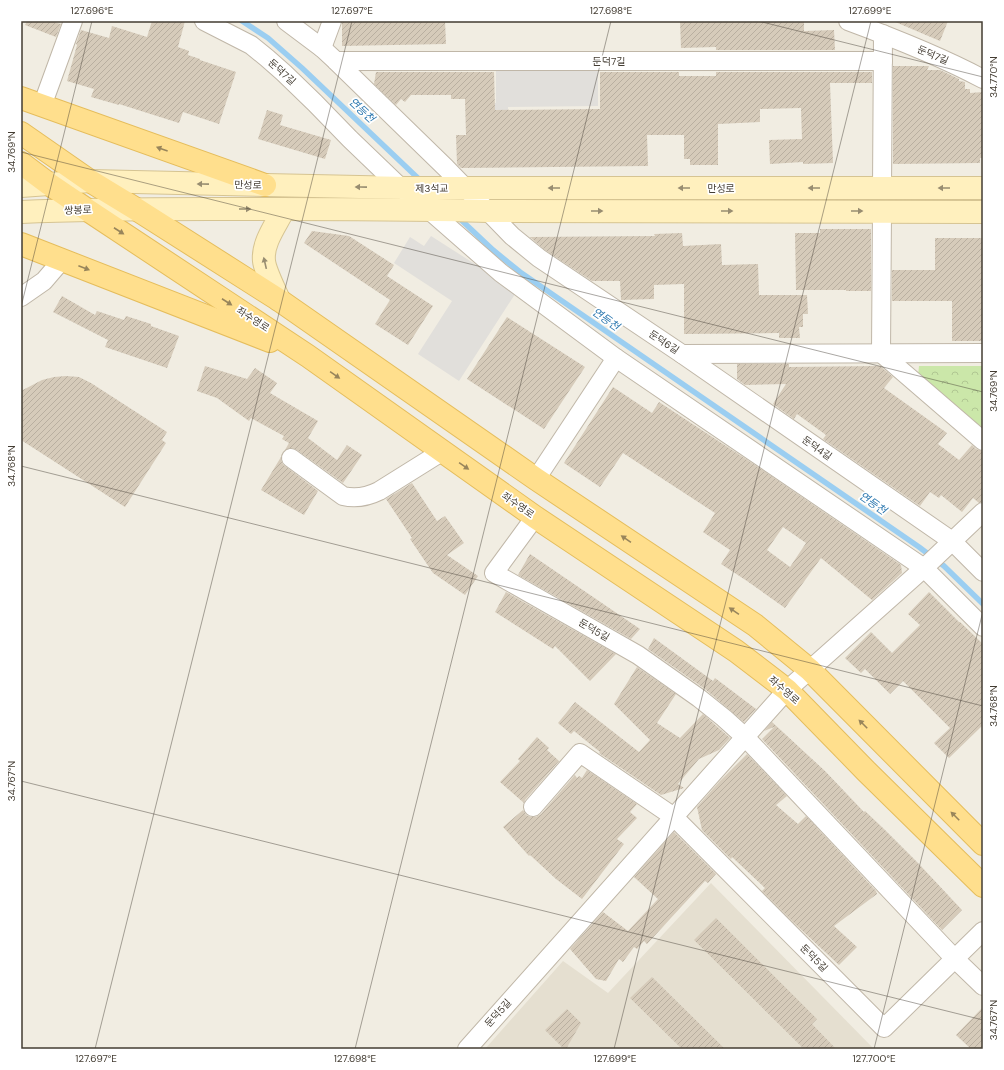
<svg xmlns="http://www.w3.org/2000/svg" width="1004" height="1070" font-family="'DM Sans','Noto Sans KR',sans-serif">
	<defs>
		<pattern id="park-crowns" width="20" height="18" patternUnits="userSpaceOnUse"><rect width="20" height="18" fill="#cbe7a9"/><path d="M2 6a3 3 0 1 1 6 0M12 15a3 3 0 1 1 6 0" fill="none" stroke="#b0c792"/></pattern>
		<pattern id="building-hatch" width="6" height="6" patternUnits="userSpaceOnUse"><rect width="6" height="6" fill="#d6cbba"/><path d="M-1 1l2-2M0 6l6-6M5 7l2-2" fill="none" stroke="#b9afa0"/></pattern>
	</defs>
	<rect width="100%" height="100%" fill="#f1ede2"/>
	<!-- residential -->
	<path fill="#e5dfd0" d="M 711,883 L 874,1049 L 485,1049 L 563,961 L 608,993 Z"/>
	<!-- park -->
	<path fill="url(#park-crowns)" d="M 919,366 L 983,366 L 983,432 L 918,376 Z"/>
	<!-- parking -->
	<g fill="#e1dfdb">
		<path d="M 598,65 L 598,106 L 508,107 L 508,130 L 483,103 L 496,103 L 496,66 Z"/>
		<path d="M 431,236 L 517,291 L 459,381 L 418,354 L 452,301 L 394,263 L 410,237 L 424,246 Z"/>
	</g>
	<g fill="none" stroke-linecap="round" stroke-linejoin="round">
		<!-- stream -->
		<g stroke="#9bcef1" stroke-width="5.5">
			<path d="M 242,21 L 268,38 L 302,68 L 422,182"/>
			<path d="M 458,217 L 493,250 L 520,272 L 919,547 L 944,566 L 983,604"/>
		</g>
	</g>
	<!-- building -->
	<g fill="url(#building-hatch)" fill-rule="evenodd">
		<path d="M 27,21 L 50,21 L 61,24 L 56,37 L 25,25 Z"/>
		<path d="M 152,21 L 185,21 L 178,47 L 189,51 L 188,55 L 200,59 L 200,60 L 236,72 L 219,124 L 183,112 L 179,123 L 119,104 L 119,105 L 91,97 L 94,89 L 67,81 L 77,45 L 76,44 L 81,30 L 109,38 L 112,26 L 147,37 Z"/>
		<path d="M 342,21 L 445,21 L 446,44 L 342,46 Z"/>
		<path d="M 680,21 L 804,21 L 804,31 L 834,30 L 835,50 L 716,50 L 716,47 L 681,48 Z"/>
		<path d="M 893,21 L 948,21 L 940,41 Z"/>
		<path d="M 893,66 L 929,66 L 927,70 L 940,70 L 959,79 L 959,81 L 965,82 L 965,89 L 970,89 L 970,93 L 983,92 L 983,158 L 980,158 L 980,163 L 893,164 Z"/>
		<path d="M 376,72 L 494,72 L 495,110 L 600,109 L 600,72 L 679,72 L 679,76 L 716,76 L 716,72 L 872,72 L 872,83 L 830,83 L 833,163 L 803,164 L 803,162 L 770,164 L 769,140 L 802,139 L 801,108 L 760,109 L 760,122 L 718,124 L 718,165 L 690,165 L 690,159 L 684,159 L 684,135 L 647,135 L 648,166 L 461,168 L 457,164 L 456,135 L 466,135 L 465,99 L 451,99 L 451,95 L 411,95 L 405,102 L 401,99 L 396,105 L 374,84 Z"/>
		<path d="M 267,110 L 283,115 L 280,125 L 331,140 L 325,159 L 258,139 Z"/>
		<path d="M 820,229 L 871,229 L 871,291 L 846,291 L 846,290 L 796,290 L 795,233 L 820,233 Z"/>
		<path d="M 312,231 L 349,236 L 394,265 L 387,276 L 433,306 L 408,345 L 375,324 L 390,300 L 304,243 Z"/>
		<path d="M 682,233 L 683,246 L 721,244 L 722,265 L 758,264 L 759,295 L 807,295 L 808,314 L 803,314 L 803,327 L 799,327 L 800,338 L 779,338 L 779,333 L 684,334 L 684,284 L 654,285 L 654,299 L 621,300 L 620,281 L 592,281 L 545,250 L 530,237 L 655,236 L 654,234 Z"/>
		<path d="M 935,238 L 983,238 L 983,341 L 952,341 L 952,301 L 892,301 L 892,270 L 935,270 Z"/>
		<path d="M 62,296 L 95,315 L 97,311 L 124,320 L 126,316 L 151,324 L 151,326 L 179,336 L 167,368 L 105,347 L 108,340 L 53,312 Z"/>
		<path d="M 507,317 L 585,367 L 544,429 L 467,379 Z"/>
		<path d="M 737,364 L 789,364 L 789,367 L 880,366 L 893,377 L 884,388 L 947,433 L 938,444 L 959,460 L 972,445 L 976,449 L 983,451 L 983,502 L 979,503 L 973,498 L 962,512 L 941,495 L 939,498 L 930,492 L 920,506 L 823,439 L 826,435 L 797,414 L 794,419 L 773,404 L 786,384 L 745,385 L 737,379 Z"/>
		<path d="M 205,366 L 247,379 L 255,368 L 277,383 L 270,393 L 318,421 L 308,438 L 337,460 L 347,445 L 362,455 L 343,483 L 297,450 L 292,448 L 285,450 L 289,443 L 282,439 L 284,436 L 251,418 L 249,421 L 217,398 L 197,391 Z"/>
		<path d="M 66,376 L 79,377 L 91,383 L 167,432 L 162,440 L 166,443 L 125,507 L 21,440 L 21,391 L 42,380 L 54,377 Z"/>
		<path d="M 613,387 L 652,413 L 659,402 L 758,467 L 901,565 L 902,573 L 872,600 L 821,558 L 785,608 L 747,581 L 721,564 L 730,550 L 703,532 L 715,513 L 623,453 L 600,487 L 564,463 ZM 783,527 L 806,543 L 790,567 L 767,550 Z"/>
		<path d="M 281,457 L 282,463 L 285,466 L 318,491 L 304,515 L 261,490 Z"/>
		<path d="M 412,483 L 437,521 L 445,516 L 464,543 L 447,555 L 478,576 L 465,595 L 433,573 L 410,539 L 412,538 L 386,499 Z"/>
		<path d="M 530,554 L 640,629 L 631,639 L 518,575 Z"/>
		<path d="M 506,592 L 616,654 L 590,681 L 555,646 L 553,649 L 495,612 Z"/>
		<path d="M 929,592 L 959,622 L 960,622 L 983,644 L 983,725 L 949,758 L 934,743 L 950,728 L 903,681 L 890,694 L 865,669 L 861,673 L 845,658 L 871,632 L 892,653 L 920,625 L 908,614 Z"/>
		<path d="M 654,638 L 713,681 L 715,678 L 756,709 L 744,722 L 705,689 L 648,649 Z"/>
		<path d="M 637,667 L 676,694 L 657,723 L 680,738 L 703,714 L 730,738 L 719,750 L 699,759 L 678,784 L 684,788 L 661,795 L 599,753 L 600,752 L 574,731 L 571,734 L 558,723 L 575,702 L 639,752 L 650,740 L 614,704 Z"/>
		<path d="M 772,722 L 825,771 L 864,812 L 865,811 L 884,829 L 918,863 L 962,910 L 942,930 L 762,739 L 774,727 L 764,731 Z"/>
		<path d="M 537,737 L 549,748 L 547,750 L 559,761 L 525,800 L 524,803 L 500,782 L 520,761 L 518,759 Z"/>
		<path d="M 747,754 L 787,796 L 776,805 L 798,824 L 806,816 L 876,891 L 877,894 L 834,926 L 857,947 L 839,965 L 793,922 L 762,891 L 765,888 L 732,857 L 731,859 L 702,830 L 697,807 L 720,781 Z"/>
		<path d="M 587,770 L 637,804 L 630,812 L 637,818 L 617,839 L 624,844 L 582,899 L 556,879 L 530,855 L 529,856 L 503,827 L 523,810 L 526,815 L 531,817 L 536,817 L 541,814 L 575,775 L 577,778 L 579,776 L 582,778 Z"/>
		<path d="M 674,832 L 716,874 L 708,883 L 705,881 L 647,944 L 644,941 L 637,949 L 634,947 L 623,962 L 619,959 L 606,981 L 596,979 L 570,949 L 603,912 L 628,931 L 658,899 L 634,877 Z"/>
		<path d="M 716,918 L 817,1019 L 812,1024 L 836,1049 L 804,1049 L 694,940 Z"/>
		<path d="M 652,977 L 725,1049 L 682,1049 L 630,998 Z"/>
		<path d="M 983,1007 L 983,1049 L 971,1049 L 956,1035 Z"/>
		<path d="M 567,1009 L 581,1023 L 566,1049 L 564,1049 L 545,1030 Z"/>
	</g>
	<g fill="none" stroke-linecap="round" stroke-linejoin="round">
		<defs>
			<g id="street">
				<path d="M 204,21 L 251,45 L 267,58 L 284,73 L 315,103 L 350,139 L 400,187 L 429,210 L 501,273 L 616,358 L 924,568 L 983,627"/>
				<path d="M 286,21 L 322,48 L 336,61 L 446,168 L 512,236 L 539,258 L 682,354 L 952,541 L 983,572"/>
				<path d="M 848,21 C 894,38 940,56 983,79"/>
				<path d="M 322,48 L 332,21"/>
				<path d="M 336,61 L 883,61"/>
				<path d="M 42,106 L 73,21"/>
				<path d="M 882,188 L 883,34"/>
				<path d="M 882,211 L 881,353 L 983,441"/>
				<path d="M 21,297 L 44,281 L 62,260"/>
				<path d="M 682,354 L 983,353"/>
				<path d="M 291,458 L 343,496 C 356,499 367,497 379,491 L 443,451"/>
				<path d="M 536,479 L 616,358"/>
				<path d="M 535,517 L 494,573 L 638,655 L 699,698 L 724,718 L 745,737 L 955,959 L 983,986"/>
				<path d="M 533,807 L 580,753 L 674,817 L 884,1028 L 983,931"/>
				<path d="M 467,1049 L 787,690 L 924,568 L 983,512"/>
			</g>
			<g id="secondary">
				<path d="M 21,186 L 90,181 L 406,188 L 983,188"/>
				<path d="M 21,212 C 105,208 189,209 273,209 C 344,209 416,209 488,211 L 983,212"/>
				<path d="M 279,300 C 275,290 265,271 264,261 C 262,243 276,225 284,209"/>
			</g>
			<g id="primary">
				<path d="M 21,98 L 265,185"/>
				<path d="M 21,133 L 90,181 L 136,209 L 279,300 L 536,479 L 755,625 L 810,670 L 983,844"/>
				<path d="M 21,163 L 49,184 L 86,209 L 308,356 L 535,517 L 736,651 L 787,690 L 866,771 L 983,886"/>
				<path d="M 21,244 L 270,341"/>
			</g>
		</defs>
		<!-- street casing -->
		<use href="#street" stroke="#c0b7a8" stroke-width="20"/>
		<!-- secondary casing -->
		<use href="#secondary" stroke="#d6c492" stroke-width="24"/>
		<!-- primary casing -->
		<use href="#primary" stroke="#e5bd5c" stroke-width="24"/>
		<!-- street -->
		<use href="#street" stroke="#fff" stroke-width="18"/>
		<!-- secondary -->
		<use href="#secondary" stroke="#fff0be" stroke-width="22"/>
		<!-- primary -->
		<use href="#primary" stroke="#ffdf8d" stroke-width="22"/>
	</g>
	<!-- one-way arrows -->
	<defs><path id="oneway-solid" d="M-6-.8H1V-3.2L6.5 0L1 3.2V.8H-6Z"/></defs>
	<g fill="#98855b">
		<use href="#oneway-solid" transform="translate(162 149) rotate(-160)"/>
		<use href="#oneway-solid" transform="translate(119 231) rotate(33)"/>
		<use href="#oneway-solid" transform="translate(84 268) rotate(21)"/>
		<use href="#oneway-solid" transform="translate(227 302) rotate(33)"/>
		<use href="#oneway-solid" transform="translate(335 375) rotate(35)"/>
		<use href="#oneway-solid" transform="translate(464 466) rotate(35)"/>
		<use href="#oneway-solid" transform="translate(626 539) rotate(-146)"/>
		<use href="#oneway-solid" transform="translate(734 611) rotate(-146)"/>
		<use href="#oneway-solid" transform="translate(863 724) rotate(-135)"/>
		<use href="#oneway-solid" transform="translate(955 816) rotate(-135)"/>
	</g>
	<g fill="#988d71">
		<use href="#oneway-solid" transform="translate(203 184) rotate(-179)"/>
		<use href="#oneway-solid" transform="translate(361 187) rotate(-179)"/>
		<use href="#oneway-solid" transform="translate(554 188) rotate(-180)"/>
		<use href="#oneway-solid" transform="translate(684 188) rotate(-180)"/>
		<use href="#oneway-solid" transform="translate(814 188) rotate(-180)"/>
		<use href="#oneway-solid" transform="translate(944 188) rotate(-180)"/>
		<use href="#oneway-solid" transform="translate(245 209)"/>
		<use href="#oneway-solid" transform="translate(597 211)"/>
		<use href="#oneway-solid" transform="translate(727 211)"/>
		<use href="#oneway-solid" transform="translate(857 211)"/>
		<use href="#oneway-solid" transform="translate(265 263) rotate(-103)"/>
	</g>
	<!-- ticks -->
	<path fill="none" stroke="#433c32" stroke-width="1" stroke-opacity="0.45" d="M 758,21 L 983,77M 21,152 L 983,392M 21,307 L 92,21M 21,466 L 983,706M 21,781 L 983,1020M 95,1049 L 352,21M 355,1049 L 611,21M 614,1049 L 871,21M 874,1049 L 983,611"/>
	<g text-anchor="middle" dominant-baseline="central" stroke-width="3.5" stroke-linejoin="round" paint-order="stroke">
		<!-- street labels -->
		<g font-size="10" fill="#433c32" stroke="#fff">
			<text transform="translate(933 55) rotate(23)">둔덕7길</text>
			<text x="609" y="61">둔덕7길</text>
			<text transform="translate(282 72) rotate(42)">둔덕7길</text>
			<text transform="translate(248 185) rotate(1)">만성로</text>
			<text x="432" y="188">제3석교</text>
			<text x="721" y="188">만성로</text>
			<text transform="translate(78 210) rotate(-2)">쌍봉로</text>
			<text transform="translate(253 319) rotate(33)">좌수영로</text>
			<text transform="translate(664 342) rotate(33)">둔덕6길</text>
			<text transform="translate(817 448) rotate(35)">둔덕4길</text>
			<text transform="translate(518 505) rotate(35)">좌수영로</text>
			<text transform="translate(594 630) rotate(30)">둔덕5길</text>
			<text transform="translate(784 690) rotate(41)">좌수영로</text>
			<text transform="translate(814 958) rotate(45)">둔덕5길</text>
			<text transform="translate(498 1013) rotate(-48)">둔덕5길</text>
		</g>
		<!-- water labels -->
		<g font-size="11" font-style="italic" fill="#2b77af" stroke="#fff">
			<text transform="translate(362 110) rotate(43)">연등천</text>
			<text transform="translate(606 319) rotate(35)">연등천</text>
			<text transform="translate(873 503) rotate(35)">연등천</text>
		</g>
	</g>
	<!-- border -->
	<rect width="1004" height="1070" fill="none" stroke="#ffffff" stroke-width="44"/>
	<rect x="22" y="22" width="960" height="1026" fill="none" stroke="#433c32" stroke-width="1.5"/>
	<g font-size="10" text-anchor="middle" fill="#433c32">
		<text x="92" y="14">127.696°E</text>
		<text x="352" y="14">127.697°E</text>
		<text x="611" y="14">127.698°E</text>
		<text x="870" y="14">127.699°E</text>
		<text transform="translate(993 77) rotate(-90)" y="4">34.770°N</text>
		<text transform="translate(11 152) rotate(-90)" y="4">34.769°N</text>
		<text transform="translate(993 391) rotate(-90)" y="4">34.769°N</text>
		<text transform="translate(11 466) rotate(-90)" y="4">34.768°N</text>
		<text transform="translate(993 706) rotate(-90)" y="4">34.768°N</text>
		<text transform="translate(11 781) rotate(-90)" y="4">34.767°N</text>
		<text transform="translate(993 1020) rotate(-90)" y="4">34.767°N</text>
		<text x="96" y="1062">127.697°E</text>
		<text x="355" y="1062">127.698°E</text>
		<text x="615" y="1062">127.699°E</text>
		<text x="874" y="1062">127.700°E</text>
	</g>
</svg>
